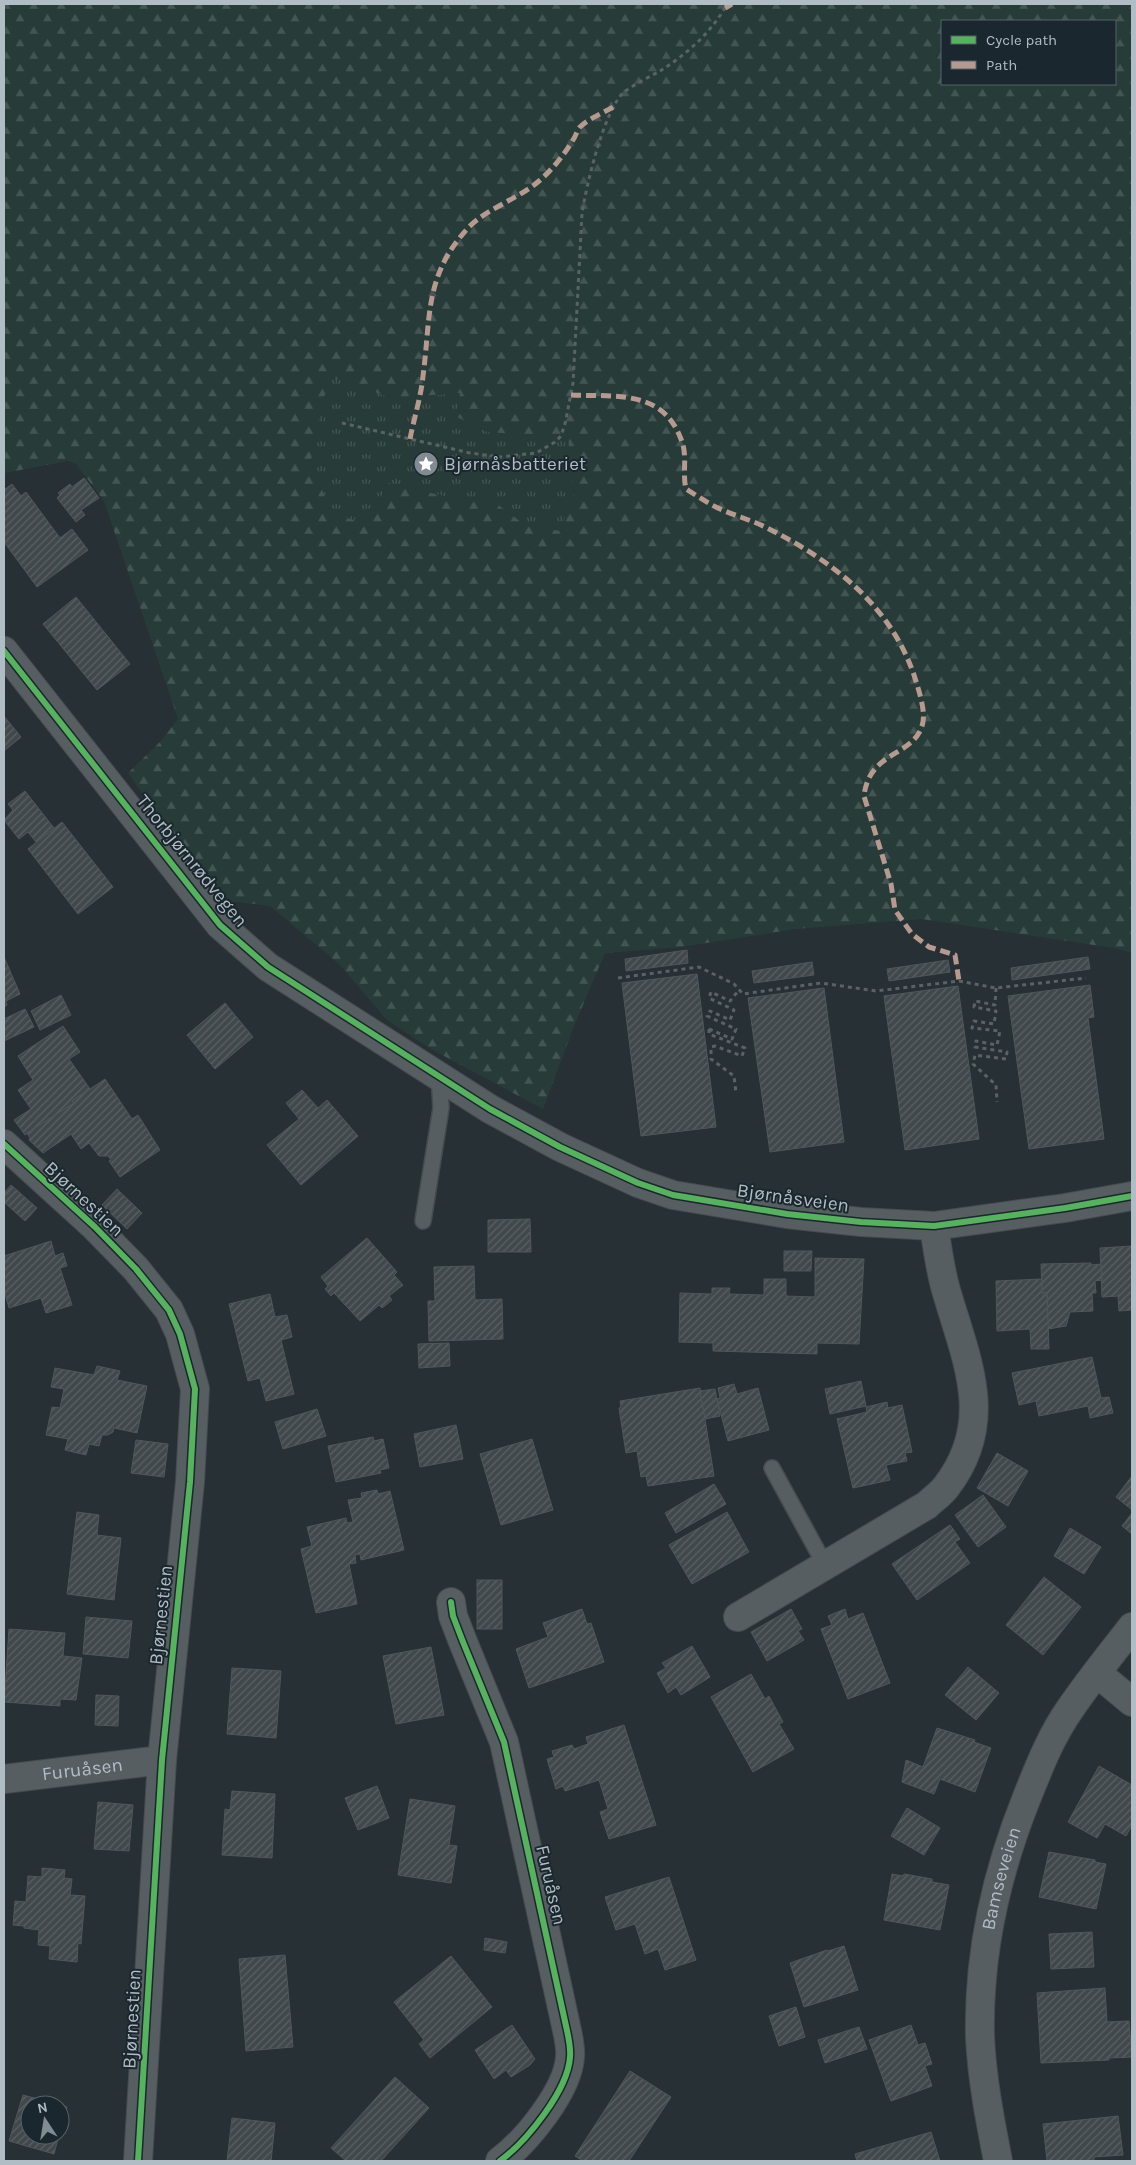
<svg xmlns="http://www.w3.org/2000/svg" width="1136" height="2165" font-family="Karla,sans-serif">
	<defs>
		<pattern id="grass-tufts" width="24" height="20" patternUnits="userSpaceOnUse" patternTransform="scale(1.25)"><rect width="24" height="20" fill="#273c39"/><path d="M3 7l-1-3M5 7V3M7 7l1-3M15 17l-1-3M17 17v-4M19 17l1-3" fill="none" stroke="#445654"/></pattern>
		<pattern id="forest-firs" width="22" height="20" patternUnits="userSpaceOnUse" patternTransform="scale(1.25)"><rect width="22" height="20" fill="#273c39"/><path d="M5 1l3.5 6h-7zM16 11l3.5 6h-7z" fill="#445654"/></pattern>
		<pattern id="building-hatch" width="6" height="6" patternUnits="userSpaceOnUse" patternTransform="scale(1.25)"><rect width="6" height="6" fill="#41484c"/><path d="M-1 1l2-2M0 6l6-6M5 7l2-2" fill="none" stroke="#5a6064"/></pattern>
	</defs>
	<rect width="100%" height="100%" fill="#273034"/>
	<!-- grass -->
	<path fill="url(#grass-tufts)" d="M 328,376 L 392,398 L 461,393 L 457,417 L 488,432 L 568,437 L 574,494 L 560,531 L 525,525 L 489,498 L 448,497 L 388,483 L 368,522 L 332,516 L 311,460 Z"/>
	<!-- forest -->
	<path fill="url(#forest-firs)" fill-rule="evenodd" d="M 4,4 L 1132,4 L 1132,953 L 1114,948 L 922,919 L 795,929 L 681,947 L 605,953 L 574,1026 L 543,1109 L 431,1049 L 387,1020 L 340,965 L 270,906 L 228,901 L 149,803 L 128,773 L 161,741 L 178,719 L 104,501 L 76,464 L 68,461 L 4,473 ZM 942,21 L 1115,21 L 1115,84 L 942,84 ZM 328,376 L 392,398 L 460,393 L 457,417 L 488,432 L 568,438 L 574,494 L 560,531 L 525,525 L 489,498 L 448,497 L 388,483 L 368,522 L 332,516 L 311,460 Z"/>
	<!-- building -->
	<g fill="url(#building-hatch)" stroke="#4f575b">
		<path d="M 84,478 L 99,498 L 81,510 L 85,515 L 76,522 L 57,498 L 60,495 L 58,493 L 70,484 L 72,487 Z"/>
		<path d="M 12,484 L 21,496 L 26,492 L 60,538 L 72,529 L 88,550 L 37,587 L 4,542 L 4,490 Z"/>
		<path d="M 76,597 L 130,664 L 97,690 L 43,624 Z"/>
		<path d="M 4,716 L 21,737 L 4,751 Z"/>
		<path d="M 25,791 L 54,828 L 36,842 L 28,832 L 19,839 L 4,820 L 13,810 L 8,804 Z"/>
		<path d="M 62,822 L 113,887 L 78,914 L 28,849 Z"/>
		<path d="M 687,950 L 688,963 L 626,971 L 625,959 Z"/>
		<path d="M 4,957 L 20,994 L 6,1001 L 7,1005 L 4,1007 Z"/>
		<path d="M 1088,957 L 1090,969 L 1012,980 L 1011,968 Z"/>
		<path d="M 948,960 L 950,972 L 889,981 L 887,969 Z"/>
		<path d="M 812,962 L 814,975 L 754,983 L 752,971 Z"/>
		<path d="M 697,974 L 716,1127 L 641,1136 L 622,983 Z"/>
		<path d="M 1090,985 L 1094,1017 L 1088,1018 L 1104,1139 L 1029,1149 L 1008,996 Z"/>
		<path d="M 958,986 L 979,1139 L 905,1150 L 884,996 Z"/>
		<path d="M 824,988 L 844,1142 L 770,1152 L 748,998 Z"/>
		<path d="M 61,995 L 71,1015 L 40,1030 L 31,1011 Z"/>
		<path d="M 225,1003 L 253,1037 L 215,1069 L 187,1035 Z"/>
		<path d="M 25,1009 L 34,1027 L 4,1041 L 4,1019 Z"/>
		<path d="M 63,1026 L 80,1052 L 69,1059 L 90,1089 L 72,1101 L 74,1103 L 25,1135 L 14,1120 L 31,1109 L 18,1090 L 33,1080 L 18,1056 Z"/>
		<path d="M 105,1079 L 132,1119 L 138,1115 L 160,1150 L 120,1177 L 109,1161 L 111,1160 L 108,1156 L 99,1156 L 89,1143 L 81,1149 L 71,1134 L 43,1153 L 29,1140 L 30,1138 L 27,1133 L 74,1103 L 72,1101 Z"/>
		<path d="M 302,1090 L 318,1108 L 327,1100 L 358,1136 L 301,1185 L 267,1145 L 299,1119 L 286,1103 Z"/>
		<path d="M 11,1185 L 37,1208 L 25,1221 L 4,1202 L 4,1193 Z"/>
		<path d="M 117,1189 L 142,1213 L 127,1229 L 102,1205 Z"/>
		<path d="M 530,1219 L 531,1252 L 488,1252 L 488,1220 Z"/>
		<path d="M 367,1238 L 397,1272 L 394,1275 L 403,1285 L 389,1296 L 392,1300 L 382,1308 L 379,1305 L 360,1321 L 334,1293 L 331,1296 L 325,1289 L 328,1286 L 321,1277 Z"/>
		<path d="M 51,1241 L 55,1256 L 63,1253 L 67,1266 L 60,1268 L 72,1305 L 46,1313 L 41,1298 L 9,1308 L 4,1290 L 4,1256 Z"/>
		<path d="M 1132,1246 L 1132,1310 L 1119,1311 L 1118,1296 L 1102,1297 L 1100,1248 Z"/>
		<path d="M 784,1251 L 812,1251 L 811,1271 L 784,1271 Z"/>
		<path d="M 815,1258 L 864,1259 L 859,1344 L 817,1343 L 817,1354 L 713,1351 L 713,1343 L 679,1342 L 680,1293 L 712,1294 L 712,1288 L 730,1288 L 729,1294 L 764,1295 L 764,1279 L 786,1279 L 786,1296 L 815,1297 Z"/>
		<path d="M 1091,1263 L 1091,1265 L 1101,1264 L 1102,1280 L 1095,1281 L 1096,1293 L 1092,1293 L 1093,1311 L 1070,1312 L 1066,1326 L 1048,1329 L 1047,1293 L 1042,1293 L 1041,1264 Z"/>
		<path d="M 474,1266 L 475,1300 L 502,1299 L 503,1339 L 429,1341 L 428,1301 L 435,1301 L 434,1267 Z"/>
		<path d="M 1042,1279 L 1042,1293 L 1047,1293 L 1049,1349 L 1031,1349 L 1030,1329 L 997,1331 L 996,1281 Z"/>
		<path d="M 270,1294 L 275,1317 L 287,1315 L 292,1337 L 281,1340 L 294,1394 L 266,1401 L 260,1378 L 248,1381 L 229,1304 Z"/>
		<path d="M 449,1343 L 450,1366 L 419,1368 L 418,1344 Z"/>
		<path d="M 1092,1357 L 1101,1398 L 1109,1397 L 1113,1413 L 1090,1418 L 1088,1406 L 1039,1416 L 1036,1401 L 1019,1405 L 1012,1373 Z"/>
		<path d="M 97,1366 L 120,1371 L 117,1380 L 147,1386 L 137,1433 L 114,1428 L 113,1432 L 108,1435 L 102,1435 L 99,1446 L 89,1444 L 86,1455 L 65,1450 L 68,1439 L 46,1435 L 52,1407 L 60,1408 L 64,1389 L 51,1387 L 55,1368 L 94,1375 Z"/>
		<path d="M 861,1381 L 866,1406 L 830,1414 L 825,1389 Z"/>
		<path d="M 734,1384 L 737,1394 L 758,1388 L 769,1430 L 728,1441 L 717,1399 L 720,1398 L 718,1388 Z"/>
		<path d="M 700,1388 L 714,1476 L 648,1486 L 646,1476 L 641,1477 L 637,1451 L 626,1453 L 619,1408 L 621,1407 L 620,1401 Z"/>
		<path d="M 715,1389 L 720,1416 L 705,1419 L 700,1391 Z"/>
		<path d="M 887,1402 L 888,1408 L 902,1405 L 912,1452 L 905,1453 L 907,1461 L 886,1465 L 890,1480 L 853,1488 L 837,1419 L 867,1412 L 866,1407 Z"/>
		<path d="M 317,1409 L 326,1436 L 283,1449 L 275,1422 Z"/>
		<path d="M 456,1425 L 463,1459 L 420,1467 L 414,1434 Z"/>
		<path d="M 373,1437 L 374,1441 L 383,1439 L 389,1468 L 380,1470 L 381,1473 L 336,1482 L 328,1446 Z"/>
		<path d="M 532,1439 L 553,1510 L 501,1525 L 480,1454 Z"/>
		<path d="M 136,1440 L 168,1444 L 164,1477 L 131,1473 Z"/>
		<path d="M 997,1453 L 1028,1471 L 1008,1506 L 977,1488 Z"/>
		<path d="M 1132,1476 L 1132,1510 L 1116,1497 Z"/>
		<path d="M 714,1484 L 726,1504 L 676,1533 L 665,1513 Z"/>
		<path d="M 377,1490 L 378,1494 L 390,1491 L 404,1550 L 361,1560 L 360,1554 L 355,1555 L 356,1563 L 349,1564 L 357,1604 L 316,1613 L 301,1549 L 312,1546 L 307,1527 L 346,1518 L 347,1523 L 353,1522 L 348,1500 L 362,1498 L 361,1493 Z"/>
		<path d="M 983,1495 L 1006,1527 L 978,1547 L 955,1515 Z"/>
		<path d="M 77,1512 L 99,1515 L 97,1535 L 121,1538 L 114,1600 L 67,1594 Z"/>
		<path d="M 727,1512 L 749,1552 L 692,1584 L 669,1545 Z"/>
		<path d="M 1132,1513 L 1132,1534 L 1122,1526 Z"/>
		<path d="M 950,1525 L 960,1539 L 955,1542 L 970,1563 L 917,1600 L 892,1564 Z"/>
		<path d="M 1070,1528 L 1101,1547 L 1084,1574 L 1054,1556 Z"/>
		<path d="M 1044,1577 L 1081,1607 L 1043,1655 L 1006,1625 Z"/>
		<rect x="477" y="1580" width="25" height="49"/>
		<path d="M 582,1609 L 587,1624 L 591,1623 L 604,1662 L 529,1688 L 516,1649 L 548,1637 L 543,1623 Z"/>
		<path d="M 791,1609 L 802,1629 L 798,1631 L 804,1640 L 767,1661 L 751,1632 Z"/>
		<path d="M 845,1609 L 848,1619 L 863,1613 L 890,1683 L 848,1699 L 821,1629 L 832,1625 L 828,1616 Z"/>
		<path d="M 86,1617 L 132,1621 L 128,1658 L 83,1654 Z"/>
		<path d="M 9,1629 L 65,1633 L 63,1656 L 82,1658 L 76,1700 L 60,1699 L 60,1706 L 4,1702 Z"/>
		<path d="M 692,1646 L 710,1677 L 681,1695 L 676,1687 L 668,1693 L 657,1673 L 666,1668 L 662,1663 Z"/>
		<path d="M 431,1647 L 444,1715 L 396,1724 L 383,1656 Z"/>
		<path d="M 968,1667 L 999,1693 L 976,1720 L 945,1695 Z"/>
		<path d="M 232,1668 L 281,1671 L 276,1738 L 227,1734 Z"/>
		<path d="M 751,1674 L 765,1699 L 769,1696 L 783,1722 L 779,1724 L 794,1749 L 753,1772 L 711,1697 Z"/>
		<path d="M 96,1695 L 119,1696 L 118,1726 L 95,1725 Z"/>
		<path d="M 624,1725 L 656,1825 L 609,1839 L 600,1812 L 608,1809 L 599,1780 L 565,1791 L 563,1786 L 556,1789 L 547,1759 L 554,1757 L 552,1751 L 572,1745 L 574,1749 L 588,1744 L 586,1737 Z"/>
		<path d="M 937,1728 L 975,1740 L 974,1742 L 991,1748 L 975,1792 L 940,1779 L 934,1794 L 902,1782 L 906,1760 L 923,1767 Z"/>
		<path d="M 1099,1766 L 1132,1785 L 1132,1825 L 1126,1836 L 1105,1824 L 1097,1838 L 1068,1822 Z"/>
		<path d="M 377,1786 L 389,1818 L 358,1830 L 345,1798 Z"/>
		<path d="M 232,1791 L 275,1794 L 272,1858 L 222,1855 L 225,1809 L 230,1810 Z"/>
		<path d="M 410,1799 L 455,1806 L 449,1845 L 457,1846 L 451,1883 L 398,1875 Z"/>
		<path d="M 98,1802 L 133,1805 L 129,1851 L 94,1849 Z"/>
		<path d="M 907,1808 L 940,1828 L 924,1855 L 891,1836 Z"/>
		<path d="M 1049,1852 L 1095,1860 L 1095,1862 L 1106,1864 L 1096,1909 L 1039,1897 Z"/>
		<path d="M 42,1868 L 65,1870 L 64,1878 L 72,1879 L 70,1895 L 85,1896 L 81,1944 L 78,1943 L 77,1962 L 49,1959 L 50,1946 L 38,1945 L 39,1930 L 24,1928 L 24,1926 L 13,1925 L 15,1901 L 26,1902 L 28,1876 L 42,1877 Z"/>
		<path d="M 892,1874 L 903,1876 L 904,1874 L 932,1879 L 932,1882 L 949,1885 L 940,1930 L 884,1920 Z"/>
		<path d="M 669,1877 L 696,1960 L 665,1970 L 658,1949 L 645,1954 L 635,1924 L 616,1930 L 605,1897 Z"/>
		<path d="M 1092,1932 L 1094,1967 L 1051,1969 L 1049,1934 Z"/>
		<path d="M 485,1938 L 507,1942 L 505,1953 L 484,1950 Z"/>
		<path d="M 844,1946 L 858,1990 L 804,2007 L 790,1963 L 827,1950 L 828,1951 Z"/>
		<path d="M 285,1955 L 293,2047 L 246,2051 L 239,1959 Z"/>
		<path d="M 451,1956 L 492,2007 L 430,2058 L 419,2044 L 424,2040 L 394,2002 Z"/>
		<path d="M 1105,1988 L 1107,2022 L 1129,2021 L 1132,2057 L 1109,2058 L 1109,2060 L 1041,2063 L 1037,1993 Z"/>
		<path d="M 796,2007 L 805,2037 L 779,2046 L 769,2016 Z"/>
		<path d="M 512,2025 L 535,2059 L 530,2065 L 511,2077 L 506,2070 L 494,2079 L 475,2050 Z"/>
		<path d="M 911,2025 L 918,2045 L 925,2043 L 932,2064 L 925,2066 L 932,2086 L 891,2101 L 869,2040 Z"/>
		<path d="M 859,2027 L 867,2049 L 825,2063 L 818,2040 Z"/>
		<path d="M 630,2071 L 671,2097 L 629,2161 L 583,2161 L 575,2156 Z"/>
		<path d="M 395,2077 L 429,2108 L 381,2161 L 346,2161 L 331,2148 Z"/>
		<path d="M 23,2095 L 67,2107 L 60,2132 L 60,2105 L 30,2105 L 30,2135 L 59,2135 L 54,2154 L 9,2141 Z"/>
		<path d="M 1118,2116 L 1123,2155 L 1094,2157 L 1094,2161 L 1047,2161 L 1043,2124 Z"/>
		<path d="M 232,2118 L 275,2123 L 271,2161 L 227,2161 Z"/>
		<path d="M 931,2132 L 940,2161 L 857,2161 L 855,2154 Z"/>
	</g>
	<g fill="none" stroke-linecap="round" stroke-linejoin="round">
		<defs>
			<g id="service">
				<path d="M 423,1221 L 441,1108 L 439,1075"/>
				<path d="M 772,1468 L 825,1565"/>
			</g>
			<g id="minor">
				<path d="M 4,651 L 220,925 L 268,967 L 490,1109 L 560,1147 L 638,1183 L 673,1195 L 787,1214 L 861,1222 L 934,1226 L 1065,1208 L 1132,1196"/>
				<path d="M 4,1144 L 95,1227 L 136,1269 L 169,1310 L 180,1334 L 195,1389 L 190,1482 L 162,1760 L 138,2161"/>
				<path d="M 451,1602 L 453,1616 L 463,1642 L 504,1742 L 566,2026 C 568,2035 571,2047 570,2057 C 568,2090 527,2141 500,2161"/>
				<path d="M 738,1617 L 927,1505 C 933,1499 941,1494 946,1487 C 997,1421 966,1360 946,1290 C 940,1269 937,1247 934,1226"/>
				<path d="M 1097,1673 L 1132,1702"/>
				<path id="s1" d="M 4,1779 L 162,1760"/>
				<path id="s2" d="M 998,2161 C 990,2120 982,2079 980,2037 C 978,1954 996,1874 1027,1797 C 1039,1767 1051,1736 1070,1709 C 1089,1681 1111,1654 1132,1627"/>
			</g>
		</defs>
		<!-- service casing -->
		<use href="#service" stroke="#454b4f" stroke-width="18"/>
		<!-- minor casing -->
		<use href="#minor" stroke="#454b4f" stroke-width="30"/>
		<!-- path -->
		<g stroke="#5b6266" stroke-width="3" stroke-dasharray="4 4" stroke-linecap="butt">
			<path d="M 342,423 L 470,453 L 500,457 L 536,453 L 555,442 L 561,436 L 565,424 L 573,383 L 582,214 C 586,186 604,110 624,92 C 635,84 649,77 660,71 C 687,54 712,32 727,4"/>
			<path d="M 618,978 L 699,967 L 734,984 L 743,994 L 821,983 L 876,991 L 959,981 L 996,988 L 1086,978"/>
			<path d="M 996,988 L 995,1005 L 975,1001 L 974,1007 L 996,1011 L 994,1024 L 974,1021 L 972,1028 L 1000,1031 L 997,1045 L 976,1041 L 975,1047 L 1007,1052 L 1006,1059 L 975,1055 L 973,1064 L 996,1085 L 997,1102"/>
			<path d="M 709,1029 L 732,1039 L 736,1029 L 707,1016 L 710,1011 L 730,1020 L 734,1010 L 709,998 L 711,992 L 730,1001 L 739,990"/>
			<path d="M 709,1029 L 709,1034 L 745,1048 L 742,1056 L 715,1046 L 711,1047 L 711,1059 L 734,1076 L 736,1093"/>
		</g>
		<!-- service -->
		<use href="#service" stroke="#575e62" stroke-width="15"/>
		<!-- minor -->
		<use href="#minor" stroke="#575e62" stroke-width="28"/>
		<!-- quiet -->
		<g stroke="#b69a8f" stroke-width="5" stroke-dasharray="10 5" stroke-linecap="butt">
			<path d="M 725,8 L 732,4"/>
			<path d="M 571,395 C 615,397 662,389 681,439 C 688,455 682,473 686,489 C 694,494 703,500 712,505 C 727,513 745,518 761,525 C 827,557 889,602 914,675 C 918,688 927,713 922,726 C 912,757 869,751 864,796 L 891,884 L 895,910 L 912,934 L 929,947 L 955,955 L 959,981"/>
			<path d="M 410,439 C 414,418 421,397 423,376 C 431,316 424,275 469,227 C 488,208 518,199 539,181 C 552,170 564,155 573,140 C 576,136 577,130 580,127 C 588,119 603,113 613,107"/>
		</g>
		<defs>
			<g id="cycleway">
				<path d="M 4,651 L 220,925 L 268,967 L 490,1109 L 560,1147 L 638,1183 L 673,1195 L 787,1214 L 861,1222 L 934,1226 L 1065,1208 L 1132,1196"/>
				<path d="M 4,1144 L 95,1227 L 136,1269 L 169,1310 L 180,1334 L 195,1389 L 190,1482 L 162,1760 L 138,2161"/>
				<path d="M 451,1602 L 453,1616 L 463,1642 L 504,1742 L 566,2026 C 568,2035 571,2047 570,2057 C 568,2090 527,2141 500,2161"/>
			</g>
		</defs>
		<!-- cycleway casing -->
		<use href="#cycleway" stroke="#1b272e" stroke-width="9"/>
		<!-- cycleway -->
		<use href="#cycleway" stroke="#56b35d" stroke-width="6"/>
	</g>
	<!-- icons -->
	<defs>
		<symbol id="sight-disc" viewBox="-11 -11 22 22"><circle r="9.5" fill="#818c92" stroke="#1b272e"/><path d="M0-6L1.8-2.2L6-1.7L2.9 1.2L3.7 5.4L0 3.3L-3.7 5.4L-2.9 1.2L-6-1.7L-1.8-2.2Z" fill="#fff"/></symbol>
	</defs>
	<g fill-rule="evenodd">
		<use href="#sight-disc" x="412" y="450" width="28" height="28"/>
	</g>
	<g text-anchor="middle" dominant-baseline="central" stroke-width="4" stroke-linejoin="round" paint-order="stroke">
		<!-- poi labels -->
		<g font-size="19" fill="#b1bdc5" stroke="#1b272e" text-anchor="start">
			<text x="444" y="464">Bjørnåsbatteriet</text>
		</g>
		<!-- street labels -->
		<g font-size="19" fill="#b1bdc5" stroke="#1b272e">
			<text transform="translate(192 861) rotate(51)">Thorbjørnrødvegen</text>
			<text transform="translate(793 1198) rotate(8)">Bjørnåsveien</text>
			<text transform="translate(84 1199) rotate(43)">Bjørnestien</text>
			<text transform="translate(161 1615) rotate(-84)">Bjørnestien</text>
			<text stroke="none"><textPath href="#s1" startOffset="79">Furuåsen</textPath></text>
			<text stroke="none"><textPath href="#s2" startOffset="286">Bamseveien</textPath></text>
			<text transform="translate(551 1885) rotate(77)">Furuåsen</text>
			<text transform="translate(132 2019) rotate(-87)">Bjørnestien</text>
		</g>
	</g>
	<!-- border -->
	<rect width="1136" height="2165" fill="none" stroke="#b1bdc5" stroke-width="10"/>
	<!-- legend -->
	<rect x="941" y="20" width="175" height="65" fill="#1b272e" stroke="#57636a"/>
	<rect x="951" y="36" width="25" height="8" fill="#56b35d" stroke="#57636a"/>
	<text x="986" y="45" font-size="15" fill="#b1bdc5">Cycle path</text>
	<rect x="951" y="61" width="25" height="8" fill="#b69a8f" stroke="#57636a"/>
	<text x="986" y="70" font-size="15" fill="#b1bdc5">Path</text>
	<!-- north arrow -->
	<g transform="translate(45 2120) rotate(348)"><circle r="24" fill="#1b272e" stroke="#57636a"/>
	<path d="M0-4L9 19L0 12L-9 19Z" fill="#818c92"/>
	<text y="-8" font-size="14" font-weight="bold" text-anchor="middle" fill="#b1bdc5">N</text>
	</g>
</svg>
